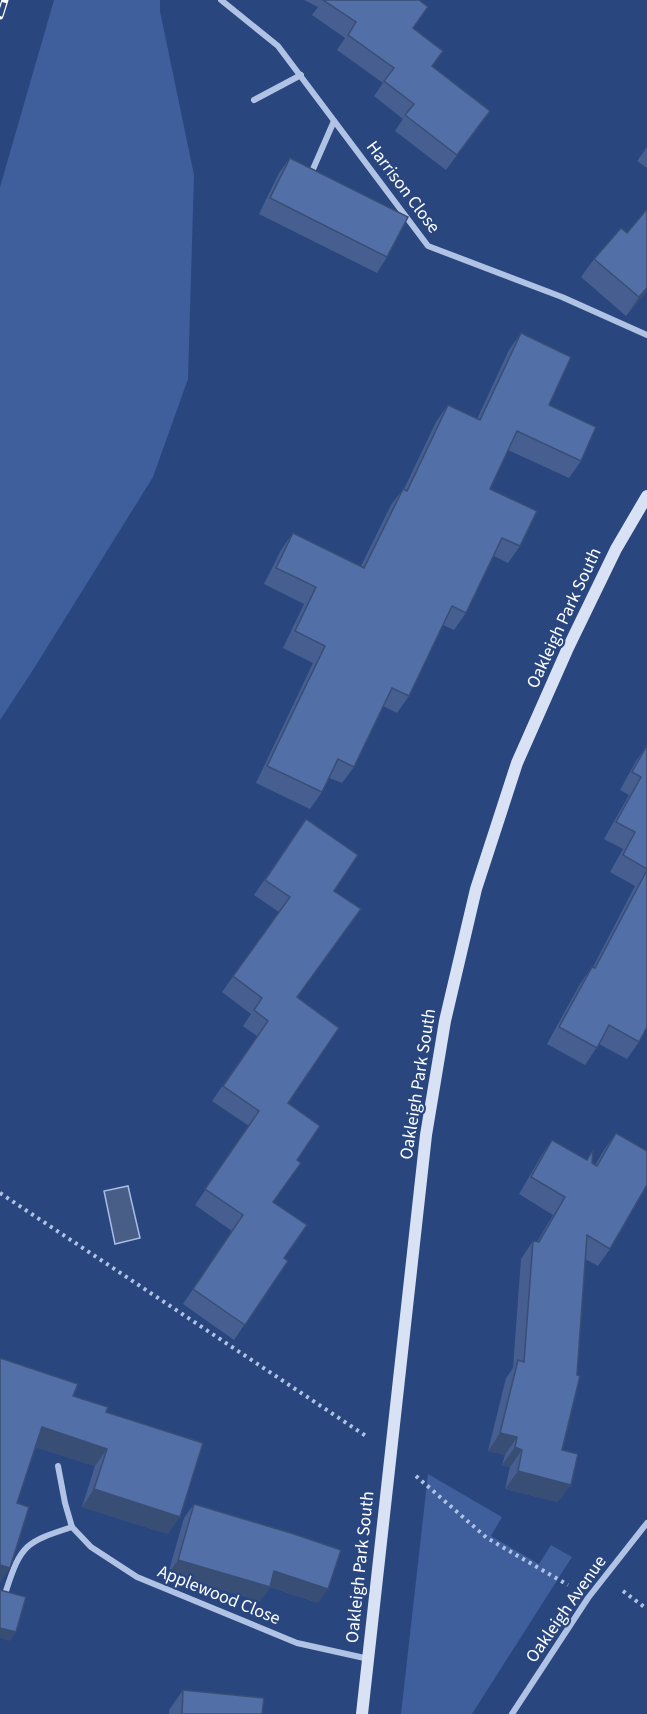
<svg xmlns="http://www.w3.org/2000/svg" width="647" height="1714" font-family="'Source Sans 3',sans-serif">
	<rect width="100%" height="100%" fill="#29467f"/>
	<!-- green -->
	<g fill="#3e5e9c">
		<path d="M 54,0 L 160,0 L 160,11 L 194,175 L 188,379 L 153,477 L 33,670 L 0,720 L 0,187 Z"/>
		<path d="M 428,1474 L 502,1517 L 491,1536 L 539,1564 L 551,1545 L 572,1557 L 472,1714 L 401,1714 Z"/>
	</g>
	<!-- water -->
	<path fill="#495e87" stroke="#a5bce5" stroke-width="1.5" d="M 128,1186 L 140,1238 L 115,1244 L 104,1191 Z"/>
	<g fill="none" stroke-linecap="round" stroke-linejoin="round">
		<!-- path -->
		<g stroke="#b0c3e5" stroke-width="4" stroke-dasharray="3 4.5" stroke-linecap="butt">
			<path d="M 0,1193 L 366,1436"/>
			<path d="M 416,1476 L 487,1538 L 568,1585"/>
			<path d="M 623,1591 L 647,1609"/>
		</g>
		<!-- street -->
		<g stroke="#b0c3e5" stroke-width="6">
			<path d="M 221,0 L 278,46 L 428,246 L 562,297 L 647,335"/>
			<path d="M 254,100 L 301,75"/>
			<path d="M 310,176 L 334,121"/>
			<path d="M 58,1466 L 65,1503 L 72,1527 L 91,1547 L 137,1577 L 297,1643 L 369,1659"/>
			<path d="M 6,1591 C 21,1544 26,1542 72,1527"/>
			<path d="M 512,1714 L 588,1598 L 647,1523"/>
		</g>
		<!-- secondary -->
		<path stroke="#d9e2f5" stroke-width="12" d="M 362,1714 L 426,1135 L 445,1021 L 476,889 L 517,763 L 567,650 L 616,549 L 647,496"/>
		<defs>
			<path id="rail" d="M 0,16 L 5,0"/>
		</defs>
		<!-- rail casing -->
		<use href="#rail" stroke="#fff" stroke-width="7"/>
		<!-- rail -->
		<use href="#rail" stroke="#29467f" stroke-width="4.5" stroke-dasharray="14" stroke-linecap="butt"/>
	</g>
	<!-- wall -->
	<g fill="#475f90">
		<path d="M 304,0 L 419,0 L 413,28 L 443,51 L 432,67 L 490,111 L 446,170 L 395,131 L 403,119 L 374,96 L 383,83 L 337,50 L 345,38 L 312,15 L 318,7 Z"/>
		<path d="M 647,147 L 647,168 L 637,161 Z"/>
		<path d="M 290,158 L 387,257 L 377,273 L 259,214 L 279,173 Z"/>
		<path d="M 594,259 L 647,291 L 626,316 L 581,277 Z"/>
		<path d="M 521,333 L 549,405 L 581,461 L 569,478 L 508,450 L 490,489 L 520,546 L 508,563 L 494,556 L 466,613 L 454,630 L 443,625 L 409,696 L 397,713 L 383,706 L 354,767 L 342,783 L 329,778 L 322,792 L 310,809 L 256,783 L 313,663 L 283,648 L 304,604 L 264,584 L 281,550 L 293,533 L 361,566 L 391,505 L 403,489 L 404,489 L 436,422 L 448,405 L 477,419 L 509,350 Z"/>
		<path d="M 647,745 L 647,1027 L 639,1042 L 627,1059 L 599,1044 L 585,1065 L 547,1044 L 580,984 L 592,967 L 593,967 L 635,886 L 610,872 L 623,849 L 604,839 L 629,795 L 620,790 L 636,761 Z"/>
		<path d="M 306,819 L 334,891 L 298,998 L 288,1103 L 297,1160 L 273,1202 L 284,1258 L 288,1261 L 234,1340 L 183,1304 L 232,1231 L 195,1205 L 249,1126 L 212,1101 L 257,1036 L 243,1026 L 251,1014 L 222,992 L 279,912 L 254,895 Z"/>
		<path d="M 616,1133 L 610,1249 L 598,1266 L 585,1259 L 562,1450 L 558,1502 L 505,1489 L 510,1467 L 502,1465 L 505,1455 L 488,1451 L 506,1378 L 513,1368 L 521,1259 L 533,1241 L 537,1242 L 553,1215 L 519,1194 L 540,1158 L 552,1140 L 586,1160 L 593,1150 L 592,1163 L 595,1165 L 604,1150 Z"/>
		<path d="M 0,1358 L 106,1412 L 168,1534 L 82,1507 L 95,1466 L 35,1447 L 17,1503 Z"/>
		<path d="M 194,1504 L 318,1603 L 270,1587 L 260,1601 L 168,1574 L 184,1518 Z"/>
		<path d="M 183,1690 L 262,1714 L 169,1714 L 169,1710 Z"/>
	</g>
	<!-- shaded-wall -->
	<g fill="#394e75">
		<path d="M 647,288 L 647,291 L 626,316 L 639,297 Z"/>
		<path d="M 42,1427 L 107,1449 L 95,1466 L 29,1445 Z"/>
		<path d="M 500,1433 L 517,1437 L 505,1455 L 488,1451 Z"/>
		<path d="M 515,1447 L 522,1450 L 510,1467 L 502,1465 Z"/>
		<path d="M 518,1471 L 571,1485 L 558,1502 L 505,1489 Z"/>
		<path d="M 94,1489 L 180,1517 L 168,1534 L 82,1507 Z"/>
		<path d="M 178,1560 L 270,1587 L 260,1601 L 168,1574 Z"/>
		<path d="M 0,1565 L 10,1568 L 0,1583 Z"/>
		<path d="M 274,1571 L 328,1589 L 318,1603 L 264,1585 Z"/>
		<path d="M 0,1628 L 16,1632 L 10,1641 L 0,1638 Z"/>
	</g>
	<!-- building -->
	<g fill="#526fa7" stroke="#394e75" stroke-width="1.5">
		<path d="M 323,0 L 419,0 L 428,7 L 413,28 L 443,51 L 432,66 L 490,111 L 457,155 L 405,115 L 414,104 L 384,81 L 394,68 L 348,35 L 356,22 Z"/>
		<path d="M 290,158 L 408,217 L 387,257 L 270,198 Z"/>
		<path d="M 647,209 L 647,288 L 639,297 L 594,259 L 621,228 L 627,233 Z"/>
		<path d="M 521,333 L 571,357 L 549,405 L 596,427 L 581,461 L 517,431 L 490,489 L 537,511 L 520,546 L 502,538 L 466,613 L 452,606 L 409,696 L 392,688 L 354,767 L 338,759 L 322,792 L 267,766 L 325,646 L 295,631 L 316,587 L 276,568 L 293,533 L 364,568 L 403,489 L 407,491 L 448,405 L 480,420 Z"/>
		<path d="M 647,745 L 647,869 L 623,855 L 635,832 L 616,822 L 641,777 L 632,772 Z"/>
		<path d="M 306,819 L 358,855 L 334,891 L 361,909 L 297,997 L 339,1028 L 288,1103 L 320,1126 L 297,1160 L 301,1163 L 273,1202 L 307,1225 L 284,1258 L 288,1261 L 245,1325 L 193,1289 L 243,1215 L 205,1189 L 259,1111 L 223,1086 L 268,1021 L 254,1010 L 262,998 L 233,976 L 290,897 L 265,880 Z"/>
		<path d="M 647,870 L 647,1027 L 639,1042 L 609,1025 L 597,1048 L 559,1027 L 592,967 L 595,968 Z"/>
		<path d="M 616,1133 L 647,1151 L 647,1185 L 610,1249 L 587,1235 L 577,1375 L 580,1376 L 562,1450 L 578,1454 L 571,1485 L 518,1471 L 522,1450 L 515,1447 L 517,1437 L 500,1433 L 518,1360 L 524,1362 L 533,1241 L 539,1242 L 565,1197 L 531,1177 L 552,1140 L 587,1160 L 593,1150 L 592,1163 L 597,1166 Z"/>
		<path d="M 0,1358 L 78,1384 L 73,1396 L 108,1407 L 106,1412 L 203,1443 L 180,1517 L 94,1489 L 107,1449 L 42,1427 L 17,1503 L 29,1507 L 10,1568 L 0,1565 Z"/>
		<path d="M 194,1504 L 294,1534 L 341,1550 L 328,1589 L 274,1571 L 270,1587 L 178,1560 Z"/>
		<path d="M 0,1590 L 26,1597 L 16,1632 L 0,1628 Z"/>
		<path d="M 183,1690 L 264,1698 L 262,1714 L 182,1714 Z"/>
	</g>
	<g text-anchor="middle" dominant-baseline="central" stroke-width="4.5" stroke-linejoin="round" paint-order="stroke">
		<!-- street labels -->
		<g font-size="18" fill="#fff" stroke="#29467f">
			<text transform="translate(403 187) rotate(53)">Harrison Close</text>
			<text transform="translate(564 618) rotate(-65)">Oakleigh Park South</text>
			<text transform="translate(418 1084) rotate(-81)">Oakleigh Park South</text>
			<text transform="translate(360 1567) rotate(-84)">Oakleigh Park South</text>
			<text transform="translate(219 1595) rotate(22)">Applewood Close</text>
			<text transform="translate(566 1609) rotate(-55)">Oakleigh Avenue</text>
		</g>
	</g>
</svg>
